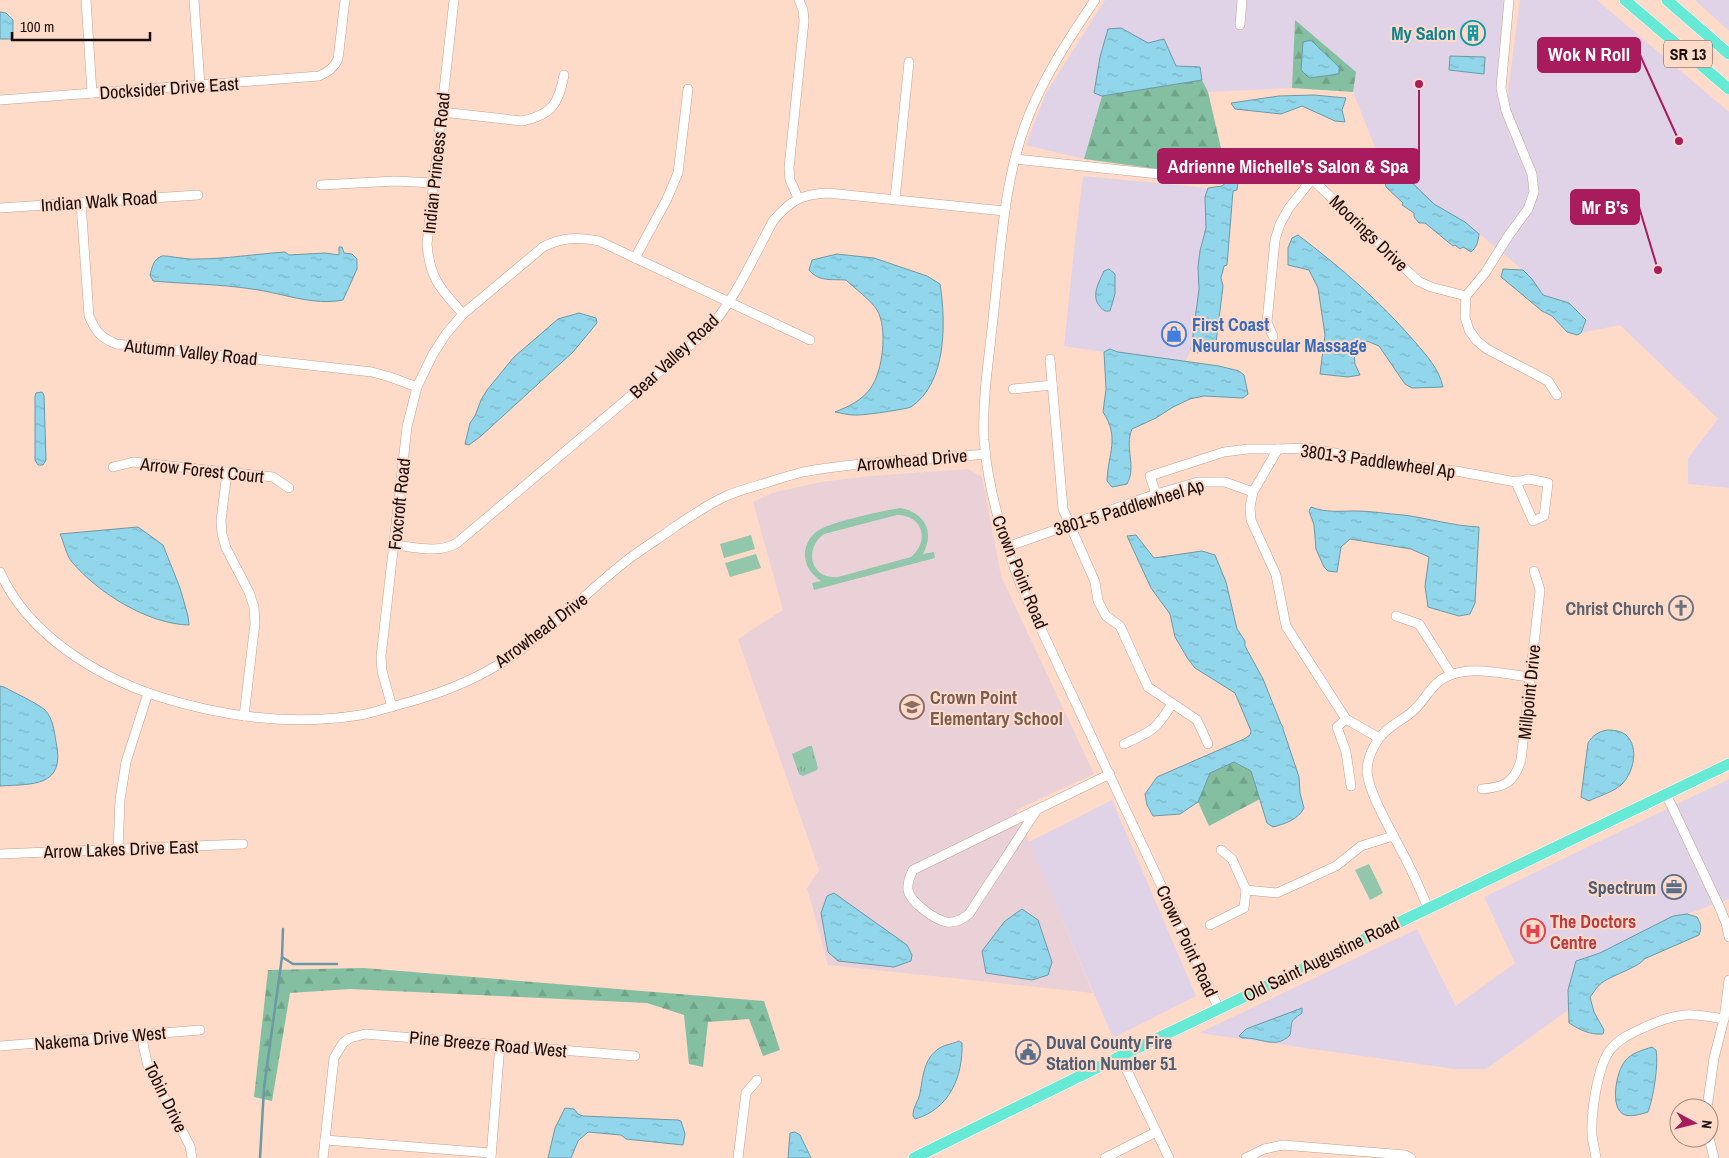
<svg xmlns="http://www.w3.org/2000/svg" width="1729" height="1158" font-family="'Archivo Narrow',sans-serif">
	<defs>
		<pattern id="grass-tufts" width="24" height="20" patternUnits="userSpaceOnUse" patternTransform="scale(1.25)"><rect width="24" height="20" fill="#93c7ac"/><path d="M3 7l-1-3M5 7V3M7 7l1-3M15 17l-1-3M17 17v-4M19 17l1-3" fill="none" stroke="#7eaa92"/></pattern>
		<pattern id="forest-firs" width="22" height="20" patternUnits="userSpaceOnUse" patternTransform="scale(1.25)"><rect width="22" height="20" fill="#84bfa1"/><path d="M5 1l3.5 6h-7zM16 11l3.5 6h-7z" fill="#71a389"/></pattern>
		<pattern id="water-ripples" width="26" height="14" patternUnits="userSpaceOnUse" patternTransform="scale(1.25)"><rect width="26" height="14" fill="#91d6ea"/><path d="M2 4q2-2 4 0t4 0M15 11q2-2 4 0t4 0" fill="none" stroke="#7cb6c7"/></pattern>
	</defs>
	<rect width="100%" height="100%" fill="#fedac9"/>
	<!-- commercial -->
	<g fill="#e0d3e7">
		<path d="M 1105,0 L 1505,0 L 1497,93 L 1512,144 L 1508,90 L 1520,0 L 1597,0 L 1729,112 L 1729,488 L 1688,484 L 1688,458 L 1718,419 L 1620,325 L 1581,333 L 1585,325 L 1585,318 L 1569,303 L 1543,295 L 1532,279 L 1523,270 L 1465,222 L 1434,204 L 1397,168 L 1379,175 L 1377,152 L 1353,92 L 1356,72 L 1295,21 L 1292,88 L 1208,92 L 1202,80 L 1102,96 L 1084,159 L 1026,145 L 1046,93 Z"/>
		<path d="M 1695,0 L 1729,0 L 1729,31 Z"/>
		<path d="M 1083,176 L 1208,188 L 1205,197 L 1206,228 L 1198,267 L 1199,289 L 1191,350 L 1185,362 L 1118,352 L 1110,349 L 1104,352 L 1064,346 L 1075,241 Z"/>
		<path d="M 1729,779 L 1729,899 L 1687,914 L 1673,916 L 1600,953 L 1576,961 L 1568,990 L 1568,1010 L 1486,1069 L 1455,1069 L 1199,1033 L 1417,929 L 1456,1006 L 1515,963 L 1484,897 Z"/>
		<path d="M 1112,800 L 1196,996 L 1113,1038 L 1029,842 Z"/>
	</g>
	<!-- education -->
	<path fill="#ead1d8" d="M 968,469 L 982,477 L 1001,576 L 1094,774 L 1016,810 L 1093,993 L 828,965 L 807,888 L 819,870 L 738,639 L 783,610 L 753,502 L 772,493 L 821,482 L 870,476 Z"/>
	<!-- grass -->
	<path fill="url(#grass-tufts)" d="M 809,746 L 812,746 L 818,768 L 817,770 L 803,776 L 799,774 L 792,754 Z"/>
	<!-- forest -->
	<g fill="url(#forest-firs)">
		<path d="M 1295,20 L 1356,72 L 1353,92 L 1292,88 Z"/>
		<path d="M 1202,80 L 1208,92 L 1224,161 L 1193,170 L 1158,169 L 1084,159 L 1102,96 Z"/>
		<path d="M 1233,762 L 1251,771 L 1260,799 L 1209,826 L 1198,802 L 1210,773 Z"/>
		<path d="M 364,968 L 764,1001 L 780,1050 L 763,1056 L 749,1019 L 708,1022 L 703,1067 L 689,1064 L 684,1015 L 647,1003 L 350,989 L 290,993 L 272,1101 L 254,1097 L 268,970 Z"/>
	</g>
	<!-- pitch -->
	<g fill="#93c7ac" fill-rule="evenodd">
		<path d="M 901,508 C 925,513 935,532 923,554 L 934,552 L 935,558 L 814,590 L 812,583 L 821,581 C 811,574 804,565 805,552 C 806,543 811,535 819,530 C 831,522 885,510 901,508 ZM 897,515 C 923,515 930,541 911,557 L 838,577 C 811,580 803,549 824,534 Z"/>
		<path d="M 751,535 L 755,549 L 724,558 L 720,544 Z"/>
		<path d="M 756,554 L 761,568 L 730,577 L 725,563 Z"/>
		<path d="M 1369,864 L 1383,893 L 1370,900 L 1355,870 Z"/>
	</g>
	<!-- water -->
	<g fill="url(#water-ripples)" stroke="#6c99a6">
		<path d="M 0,12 L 6,13 L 13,20 L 13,39 L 0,39 Z"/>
		<path d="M 1121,28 L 1148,43 L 1164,39 L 1176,66 L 1200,67 L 1202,80 L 1102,96 L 1094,93 L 1100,57 L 1108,29 Z"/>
		<path d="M 1311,40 L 1339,67 L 1339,74 L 1309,78 L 1301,70 L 1303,42 Z"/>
		<path d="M 1450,56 L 1485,57 L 1484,74 L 1449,70 Z"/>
		<path d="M 1314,95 L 1346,98 L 1342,110 L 1345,122 L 1335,121 L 1302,106 L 1281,114 L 1235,109 L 1231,103 L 1279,96 Z"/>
		<path d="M 1397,168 L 1434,204 L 1465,222 L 1479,234 C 1478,242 1477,247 1471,252 L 1463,247 L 1460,249 L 1455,245 L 1453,246 L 1425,223 L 1419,223 L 1414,217 L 1414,213 L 1402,205 L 1403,203 L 1386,187 L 1385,181 L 1379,175 Z"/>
		<path d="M 1228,181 L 1238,181 L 1237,190 L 1233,191 L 1227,265 L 1224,266 L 1221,278 L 1223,286 L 1215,351 L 1198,353 L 1191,350 L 1199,289 L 1198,267 L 1200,251 L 1206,228 L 1205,197 L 1208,188 L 1222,186 Z"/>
		<path d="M 1298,235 C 1340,267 1380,301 1415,342 C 1427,356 1439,369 1443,387 L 1412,388 L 1405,384 L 1379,346 L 1367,341 L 1354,352 L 1355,364 L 1360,375 L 1348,377 L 1320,374 L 1325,335 L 1318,288 L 1309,270 L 1288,265 L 1288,248 L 1292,238 Z"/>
		<path d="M 339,247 L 342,247 L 344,253 L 352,254 L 357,259 L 357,269 L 343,300 C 313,306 282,293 252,289 C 220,284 186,284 153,281 L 150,275 C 152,268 153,259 162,256 C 164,255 189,260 196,259 C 226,259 255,254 285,252 L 289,255 L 325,253 L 339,255 Z"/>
		<path d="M 837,254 L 874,258 L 927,276 L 940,284 C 946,322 947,383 911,407 C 907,409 861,416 854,415 C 848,415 841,413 835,412 C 848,407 862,400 870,389 C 883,372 888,328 877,310 C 872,301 853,287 846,280 C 831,279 819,282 809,270 L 812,260 Z"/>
		<path d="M 1109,269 L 1115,274 L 1115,294 L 1110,311 L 1105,311 C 1089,300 1097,286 1104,271 Z"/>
		<path d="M 1503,269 L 1523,270 L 1532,279 L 1543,295 L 1569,303 L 1586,320 L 1581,333 L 1577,335 L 1567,332 L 1552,316 L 1542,311 L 1501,277 Z"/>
		<path d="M 579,313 L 596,318 L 597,323 L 573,352 L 481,436 L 469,445 L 465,444 L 470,423 L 475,416 L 481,400 L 487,390 L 514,357 L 558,319 Z"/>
		<path d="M 1110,349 L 1118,352 L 1219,366 L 1239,371 L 1244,375 L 1248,394 L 1243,398 L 1204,396 L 1190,399 L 1173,407 L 1156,418 L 1132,429 C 1124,448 1137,466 1127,484 L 1112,487 L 1107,481 C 1108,453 1120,438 1103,412 L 1106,389 L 1104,352 Z"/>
		<path d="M 42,392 L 44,395 L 46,460 L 43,465 L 38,465 L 35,460 L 35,396 L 36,393 Z"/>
		<path d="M 1311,507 C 1326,513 1341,511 1356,511 C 1372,511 1387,514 1403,515 C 1428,518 1453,526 1479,527 L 1475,603 L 1470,614 L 1459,616 L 1428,607 L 1425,586 L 1429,557 L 1411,549 L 1350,539 L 1341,547 L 1337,572 L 1328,571 L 1324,567 L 1316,549 L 1314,525 L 1309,511 Z"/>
		<path d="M 138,527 L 163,545 L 180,588 L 188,616 L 189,625 C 148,624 98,593 72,562 C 66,555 64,542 60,534 Z"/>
		<path d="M 1136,535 L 1154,558 L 1202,551 L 1215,555 L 1226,582 L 1237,629 L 1245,641 L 1245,646 L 1263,679 L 1281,724 L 1283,727 L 1283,729 L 1299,777 L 1300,793 L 1304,808 C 1298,820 1284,824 1273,827 L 1267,823 L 1251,771 L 1234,762 L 1210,773 L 1198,802 L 1180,814 L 1153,816 L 1147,805 L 1145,794 L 1157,777 L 1244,739 L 1250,735 L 1251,731 L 1235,693 L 1195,668 L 1188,659 L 1175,637 L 1170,614 L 1151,588 L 1127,536 Z"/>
		<path d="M 0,686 L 4,687 C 15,693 37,703 45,710 C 53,719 54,730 56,742 C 66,787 33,784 0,786 Z"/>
		<path d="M 1607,730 C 1614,730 1621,731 1626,735 C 1640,748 1633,774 1621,785 C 1612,793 1598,796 1589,801 L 1581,797 L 1588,743 C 1593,735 1598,732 1607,730 Z"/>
		<path d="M 834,893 L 907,945 L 912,955 L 911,961 L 894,967 L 838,961 L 828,952 L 821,913 L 827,896 Z"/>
		<path d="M 1022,909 L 1038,920 L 1052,962 L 1048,975 L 1032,980 L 986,973 L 982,951 L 1005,921 Z"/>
		<path d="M 1687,914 L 1697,917 C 1701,924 1702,927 1699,935 L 1644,959 C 1641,966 1613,975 1603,982 C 1598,985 1594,992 1590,997 L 1594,1012 L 1604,1030 L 1603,1034 C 1590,1035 1580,1030 1569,1023 L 1568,990 L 1576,961 L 1600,953 L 1673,916 Z"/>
		<path d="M 1302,1008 L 1302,1013 C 1288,1023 1293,1021 1290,1035 C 1275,1050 1261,1037 1242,1038 L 1239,1036 L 1246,1029 Z"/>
		<path d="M 959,1041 L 962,1043 C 963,1076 950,1109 915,1119 L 913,1116 C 913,1109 916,1104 919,1097 C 923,1082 922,1061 937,1050 C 942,1045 953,1044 959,1041 Z"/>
		<path d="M 1652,1047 L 1656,1050 C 1659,1064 1653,1099 1648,1112 C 1641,1114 1633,1117 1625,1115 C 1609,1109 1616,1072 1625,1061 C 1631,1053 1643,1050 1652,1047 Z"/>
		<path d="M 565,1108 L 574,1109 L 578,1114 L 583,1116 L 678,1120 L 681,1121 L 685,1134 L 683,1145 L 626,1139 L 621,1135 L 588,1132 L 578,1141 L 571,1158 L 548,1158 L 555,1128 Z"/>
		<path d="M 795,1132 L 800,1135 L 811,1158 L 788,1158 L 790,1133 Z"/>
	</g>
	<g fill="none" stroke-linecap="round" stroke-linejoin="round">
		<!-- stream -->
		<g stroke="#6c99a6" stroke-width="2.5">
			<path d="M 282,957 L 293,964 L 337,964"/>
			<path d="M 260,1158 L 264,1088 L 282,957 L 283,929"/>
		</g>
		<defs>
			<g id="minor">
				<path d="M 86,0 L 92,93"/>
				<path d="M 194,0 L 200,85"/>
				<path d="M 454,0 L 427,244 C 430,280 441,289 463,314"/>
				<path d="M 1095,0 C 1070,37 1046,73 1029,115 C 1003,179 1001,251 993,319 C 989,359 982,400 984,440 C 988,491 1003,538 1021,586 L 1219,1009"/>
				<path d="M 1240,25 L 1242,0"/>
				<path d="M 0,100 L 319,76 C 328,72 334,68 338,59 L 345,0"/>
				<path d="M 442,112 L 522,121 C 552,115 559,103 564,75"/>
				<path d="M 1015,159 L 1169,175 C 1230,175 1251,132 1312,179 L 1418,281 L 1431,287 L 1466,296"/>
				<path d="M 321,185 L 395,181 L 434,183"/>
				<path d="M 798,198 L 790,180 L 789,168 L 804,21 L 803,10 L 799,0"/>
				<path d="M 895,199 L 909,62"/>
				<path d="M 81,203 L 89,316 C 96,332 100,337 116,344 L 372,372 L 390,377 L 417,387"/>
				<path d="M 0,208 L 198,195"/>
				<path d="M 635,258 L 667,199 L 678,173 L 688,89"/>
				<path d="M 1466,296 L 1485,273 L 1509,235 L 1528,209 L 1534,192 L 1532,174 L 1506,111 L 1501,88 L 1509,0"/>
				<path d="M 1466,296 L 1465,317 L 1469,330 L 1477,341 L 1487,349 L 1548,381 L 1557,395"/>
				<path d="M 1273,336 L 1267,322 L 1275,240 L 1280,224 L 1289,208 L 1312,179"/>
				<path d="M 1050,359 L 1063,509 L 1095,582 L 1098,601 L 1106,616 L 1120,626 L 1148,687 L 1197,720 L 1208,744"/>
				<path d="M 1013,389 L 1052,385"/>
				<path d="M 113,467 L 133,462 L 273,477 L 289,488"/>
				<path d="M 227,472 L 221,521 L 222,534 L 226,548 L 249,592 L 254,607 L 255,623 L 244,716"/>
				<path d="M 1156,494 L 1150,476 L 1224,452 L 1248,449 L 1278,449"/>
				<path d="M 394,545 C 415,547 438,554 457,543 L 706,332 C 734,302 753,258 773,221 C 790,201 801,194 828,193 L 1004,211"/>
				<path d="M 1007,547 L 1156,494 L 1198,482 L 1225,482 L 1253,492"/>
				<path d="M 0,572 C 28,634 94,675 157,696 C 223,717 292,726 360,715 C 373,713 386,708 398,705 C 433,696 469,683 501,663 C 517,654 531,642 546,630 C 574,607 601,580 630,558 C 645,547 661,537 676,526 C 691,516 707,505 724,497 C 737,491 752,487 766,483 C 778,479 791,475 803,472 C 863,461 925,460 986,454"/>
				<path d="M 1396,616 L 1419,624 L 1451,674"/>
				<path d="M 392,707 L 382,671 L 381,657 L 407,427 L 417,387 L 433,354 L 446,334 L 463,314 L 543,247 C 562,237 578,237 599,241 L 810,340"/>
				<path d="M 1346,719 L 1337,727 L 1346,752 L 1351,786"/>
				<path d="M 1379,738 L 1346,719 L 1286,626 L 1276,575 L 1251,520 L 1250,507 L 1253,492 L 1278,449 L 1308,448 L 1392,464 L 1456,471 L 1516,482 L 1533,521 L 1544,516 L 1548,483 L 1529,479 L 1516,482"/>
				<path d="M 1124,744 C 1152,731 1155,731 1172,704"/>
				<path d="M 1482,789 C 1505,787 1514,783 1521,760 L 1540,590 L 1534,571"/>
				<path d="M 1666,794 L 1719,906 L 1726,923 L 1729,937"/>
				<path d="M 1036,811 L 969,914 C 962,919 956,923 947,922 C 935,920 910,902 908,890 C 907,883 910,876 913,870 L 1110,774"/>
				<path d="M 118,850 L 120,800 L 126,762 L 148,693"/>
				<path d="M 1221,850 L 1232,859 L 1246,890"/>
				<path d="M 0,854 L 243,844"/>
				<path d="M 1246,890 L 1277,893 L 1336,866 L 1361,846 L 1393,836"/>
				<path d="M 1428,908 C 1420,889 1412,870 1402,852 C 1392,832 1369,794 1367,772 C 1367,761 1372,749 1378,740 C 1386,727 1402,721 1413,711 C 1422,703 1427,693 1435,685 C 1458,661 1501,674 1530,677"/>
				<path d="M 1210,925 L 1244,908 L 1246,890"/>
				<path d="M 141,1035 L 148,1066 L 190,1146 L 192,1158"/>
				<path d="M 0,1046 L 200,1030"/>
				<path d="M 1120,1056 L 1169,1158"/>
				<path d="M 1707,1108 L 1714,1058 L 1724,1019 L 1729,980"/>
				<path d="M 1709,1138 L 1714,1158"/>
				<path d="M 325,1140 L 491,1153"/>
				<path d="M 491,1157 L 500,1045"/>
				<path d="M 323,1158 L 334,1058 L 343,1043 L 350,1038 L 365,1034 L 635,1056"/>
				<path d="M 738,1158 L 746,1093 L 757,1080"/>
				<path d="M 1105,1158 L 1156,1132"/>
				<path d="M 1246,1158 L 1264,1149 L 1283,1145 L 1405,1155 L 1411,1158"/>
				<path d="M 1596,1158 C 1595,1151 1593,1143 1592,1135 C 1591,1113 1597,1068 1610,1050 C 1619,1038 1633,1033 1645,1027 C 1659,1021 1671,1016 1685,1015 C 1698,1014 1711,1017 1724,1019"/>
			</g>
			<g id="major">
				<path d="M 1625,0 L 1729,89"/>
				<path d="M 1667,0 L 1729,54"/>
				<path d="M 914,1158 L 1129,1052 L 1729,764"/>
			</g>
		</defs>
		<!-- minor casing -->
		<use href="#minor" stroke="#c2a090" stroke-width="10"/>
		<!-- major casing -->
		<use href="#major" stroke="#fff" stroke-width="12"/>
		<!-- minor -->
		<use href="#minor" stroke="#fff" stroke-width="9"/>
		<!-- major -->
		<use href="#major" stroke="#66ead6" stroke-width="11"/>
	</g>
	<!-- icons -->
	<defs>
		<symbol id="building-ring" viewBox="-11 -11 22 22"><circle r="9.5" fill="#fedac9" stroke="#0f9aa8" stroke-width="1.5"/><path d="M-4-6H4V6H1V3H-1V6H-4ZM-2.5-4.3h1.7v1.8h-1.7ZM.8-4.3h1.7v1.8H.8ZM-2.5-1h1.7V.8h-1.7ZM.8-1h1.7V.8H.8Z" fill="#0f9aa8"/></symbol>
		<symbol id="shop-ring" viewBox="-11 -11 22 22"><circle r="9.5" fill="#fedac9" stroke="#3f7fe0" stroke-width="1.5"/><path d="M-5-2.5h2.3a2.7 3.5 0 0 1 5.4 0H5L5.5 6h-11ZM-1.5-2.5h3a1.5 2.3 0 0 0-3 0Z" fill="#3f7fe0"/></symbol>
		<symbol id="church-ring" viewBox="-11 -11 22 22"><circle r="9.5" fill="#fedac9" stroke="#6b7280" stroke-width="1.5"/><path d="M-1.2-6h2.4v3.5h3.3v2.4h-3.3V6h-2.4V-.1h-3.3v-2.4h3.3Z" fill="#6b7280"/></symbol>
		<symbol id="school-ring" viewBox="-11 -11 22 22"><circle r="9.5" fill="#fedac9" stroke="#8d6e63" stroke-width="1.5"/><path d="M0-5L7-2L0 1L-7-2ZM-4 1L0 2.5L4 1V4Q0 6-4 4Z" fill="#8d6e63"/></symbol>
		<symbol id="office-ring" viewBox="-11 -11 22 22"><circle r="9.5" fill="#fedac9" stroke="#5c6f8a" stroke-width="1.5"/><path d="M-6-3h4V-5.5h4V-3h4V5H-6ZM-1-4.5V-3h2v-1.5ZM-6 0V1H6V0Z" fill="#5c6f8a"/></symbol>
		<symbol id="hospital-ring" viewBox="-11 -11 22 22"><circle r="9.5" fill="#fedac9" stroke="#e0444e" stroke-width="1.5"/><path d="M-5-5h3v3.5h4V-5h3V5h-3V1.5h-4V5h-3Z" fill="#e0444e"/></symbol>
		<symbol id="civic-ring" viewBox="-11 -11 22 22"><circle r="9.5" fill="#fedac9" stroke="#5c6f8a" stroke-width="1.5"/><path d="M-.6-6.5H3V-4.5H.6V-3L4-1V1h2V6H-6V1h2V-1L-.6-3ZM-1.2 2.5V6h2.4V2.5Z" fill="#5c6f8a"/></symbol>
	</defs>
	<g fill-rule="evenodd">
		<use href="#building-ring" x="1459" y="19" width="28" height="28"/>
		<use href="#shop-ring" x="1160" y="320" width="28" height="28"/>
		<use href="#church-ring" x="1667" y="594" width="28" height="28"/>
		<use href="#school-ring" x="898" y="693" width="28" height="28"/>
		<use href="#office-ring" x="1660" y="873" width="28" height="28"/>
		<use href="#hospital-ring" x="1519" y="917" width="28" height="28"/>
		<use href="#civic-ring" x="1014" y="1038" width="28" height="28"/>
	</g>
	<g text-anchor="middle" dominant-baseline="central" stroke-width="4" stroke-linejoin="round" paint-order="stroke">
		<!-- shield labels -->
		<rect fill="#fedac9" stroke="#5c4a41" stroke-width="1" x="1664" y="40.5" width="48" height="27" rx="4"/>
		<g font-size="16" font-weight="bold" fill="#170c07">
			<text x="1688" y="54">SR 13</text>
		</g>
		<!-- culture labels -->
		<g font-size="18" font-weight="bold" fill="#0d838f" stroke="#fedac9" text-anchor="end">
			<text x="1456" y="33">My Salon</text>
		</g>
		<!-- street labels -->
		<g font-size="18" fill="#170c07" stroke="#fedac9">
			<text transform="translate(169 88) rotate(-4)">Docksider Drive East</text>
			<text transform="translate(436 163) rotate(-84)">Indian Princess Road</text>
			<text transform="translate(99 201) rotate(-4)">Indian Walk Road</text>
			<text transform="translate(1369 233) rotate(44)">Moorings Drive</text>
			<text transform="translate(191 352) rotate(6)">Autumn Valley Road</text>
			<text transform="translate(674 356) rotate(-43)">Bear Valley Road</text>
			<text transform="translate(912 460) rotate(-5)">Arrowhead Drive</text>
			<text transform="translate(1378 461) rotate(8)">3801-3 Paddlewheel Ap</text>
			<text transform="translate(202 470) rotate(6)">Arrow Forest Court</text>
			<text transform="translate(399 504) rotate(-84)">Foxcroft Road</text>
			<text transform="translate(1129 507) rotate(-17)">3801-5 Paddlewheel Ap</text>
			<text transform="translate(1020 572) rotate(68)">Crown Point Road</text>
			<text transform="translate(541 630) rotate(-37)">Arrowhead Drive</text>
			<text transform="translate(1529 692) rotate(-84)">Millpoint Drive</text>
			<text transform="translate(121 849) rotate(-2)">Arrow Lakes Drive East</text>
			<text transform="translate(1187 941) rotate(65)">Crown Point Road</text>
			<text transform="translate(1321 959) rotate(-26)">Old Saint Augustine Road</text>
			<text transform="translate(100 1038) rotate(-5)">Nakema Drive West</text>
			<text transform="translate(488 1044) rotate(5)">Pine Breeze Road West</text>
			<text transform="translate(166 1097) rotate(64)">Tobin Drive</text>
		</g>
		<!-- shop labels -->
		<g font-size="18" font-weight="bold" fill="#366cbe" stroke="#fedac9" text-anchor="start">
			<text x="1192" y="324">First Coast<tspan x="1192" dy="21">Neuromuscular Massage</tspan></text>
		</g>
		<!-- worship labels -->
		<g font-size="18" font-weight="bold" fill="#5b616d" stroke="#fedac9" text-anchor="end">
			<text x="1664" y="608">Christ Church</text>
		</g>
		<!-- education labels -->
		<g font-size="18" font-weight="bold" fill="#785e54" stroke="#fedac9" text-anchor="start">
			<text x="930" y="697">Crown Point<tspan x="930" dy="21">Elementary School</tspan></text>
		</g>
		<!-- service labels -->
		<g font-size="18" font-weight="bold" fill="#4e5e75" stroke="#fedac9" text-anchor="end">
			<text x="1656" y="887">Spectrum</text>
			<text x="1046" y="1042" text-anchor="start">Duval County Fire<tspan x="1046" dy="21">Station Number 51</tspan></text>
		</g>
		<!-- health labels -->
		<g font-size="18" font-weight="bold" fill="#be3a42" stroke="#fedac9" text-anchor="start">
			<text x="1550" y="921">The Doctors<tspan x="1550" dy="21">Centre</tspan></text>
		</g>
	</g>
	<!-- callouts -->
	<path fill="none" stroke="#a81c5e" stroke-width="2" d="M1679 141L1640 55M1419 84L1419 166M1658 270L1639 207"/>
	<g fill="#a81c5e" stroke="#fedac9" stroke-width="2">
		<circle cx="1679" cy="141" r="5"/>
		<circle cx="1419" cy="84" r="5"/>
		<circle cx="1658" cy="270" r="5"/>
	</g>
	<g fill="#a81c5e" stroke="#a81c5e" stroke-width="2">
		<rect x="1538" y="38" width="102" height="34" rx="5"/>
		<rect x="1158" y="149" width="261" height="34" rx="5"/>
		<rect x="1571" y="190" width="68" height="34" rx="5"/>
	</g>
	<g font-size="19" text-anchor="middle" font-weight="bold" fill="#fff">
		<text x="1589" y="61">Wok N Roll</text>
		<text x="1288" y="173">Adrienne Michelle's Salon &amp; Spa</text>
		<text x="1605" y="214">Mr B’s</text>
	</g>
	<!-- north arrow -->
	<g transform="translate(1694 1123) rotate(97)"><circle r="24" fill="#fedac9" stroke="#a2887b"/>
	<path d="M0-4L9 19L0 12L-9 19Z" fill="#a81c5e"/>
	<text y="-8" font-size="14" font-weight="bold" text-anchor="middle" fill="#170c07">N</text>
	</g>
	<!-- scale -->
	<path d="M12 32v8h138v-8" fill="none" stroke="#170c07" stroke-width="2.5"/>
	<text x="20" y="32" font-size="15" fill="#170c07" stroke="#fedac9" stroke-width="4" paint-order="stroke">100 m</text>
</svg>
